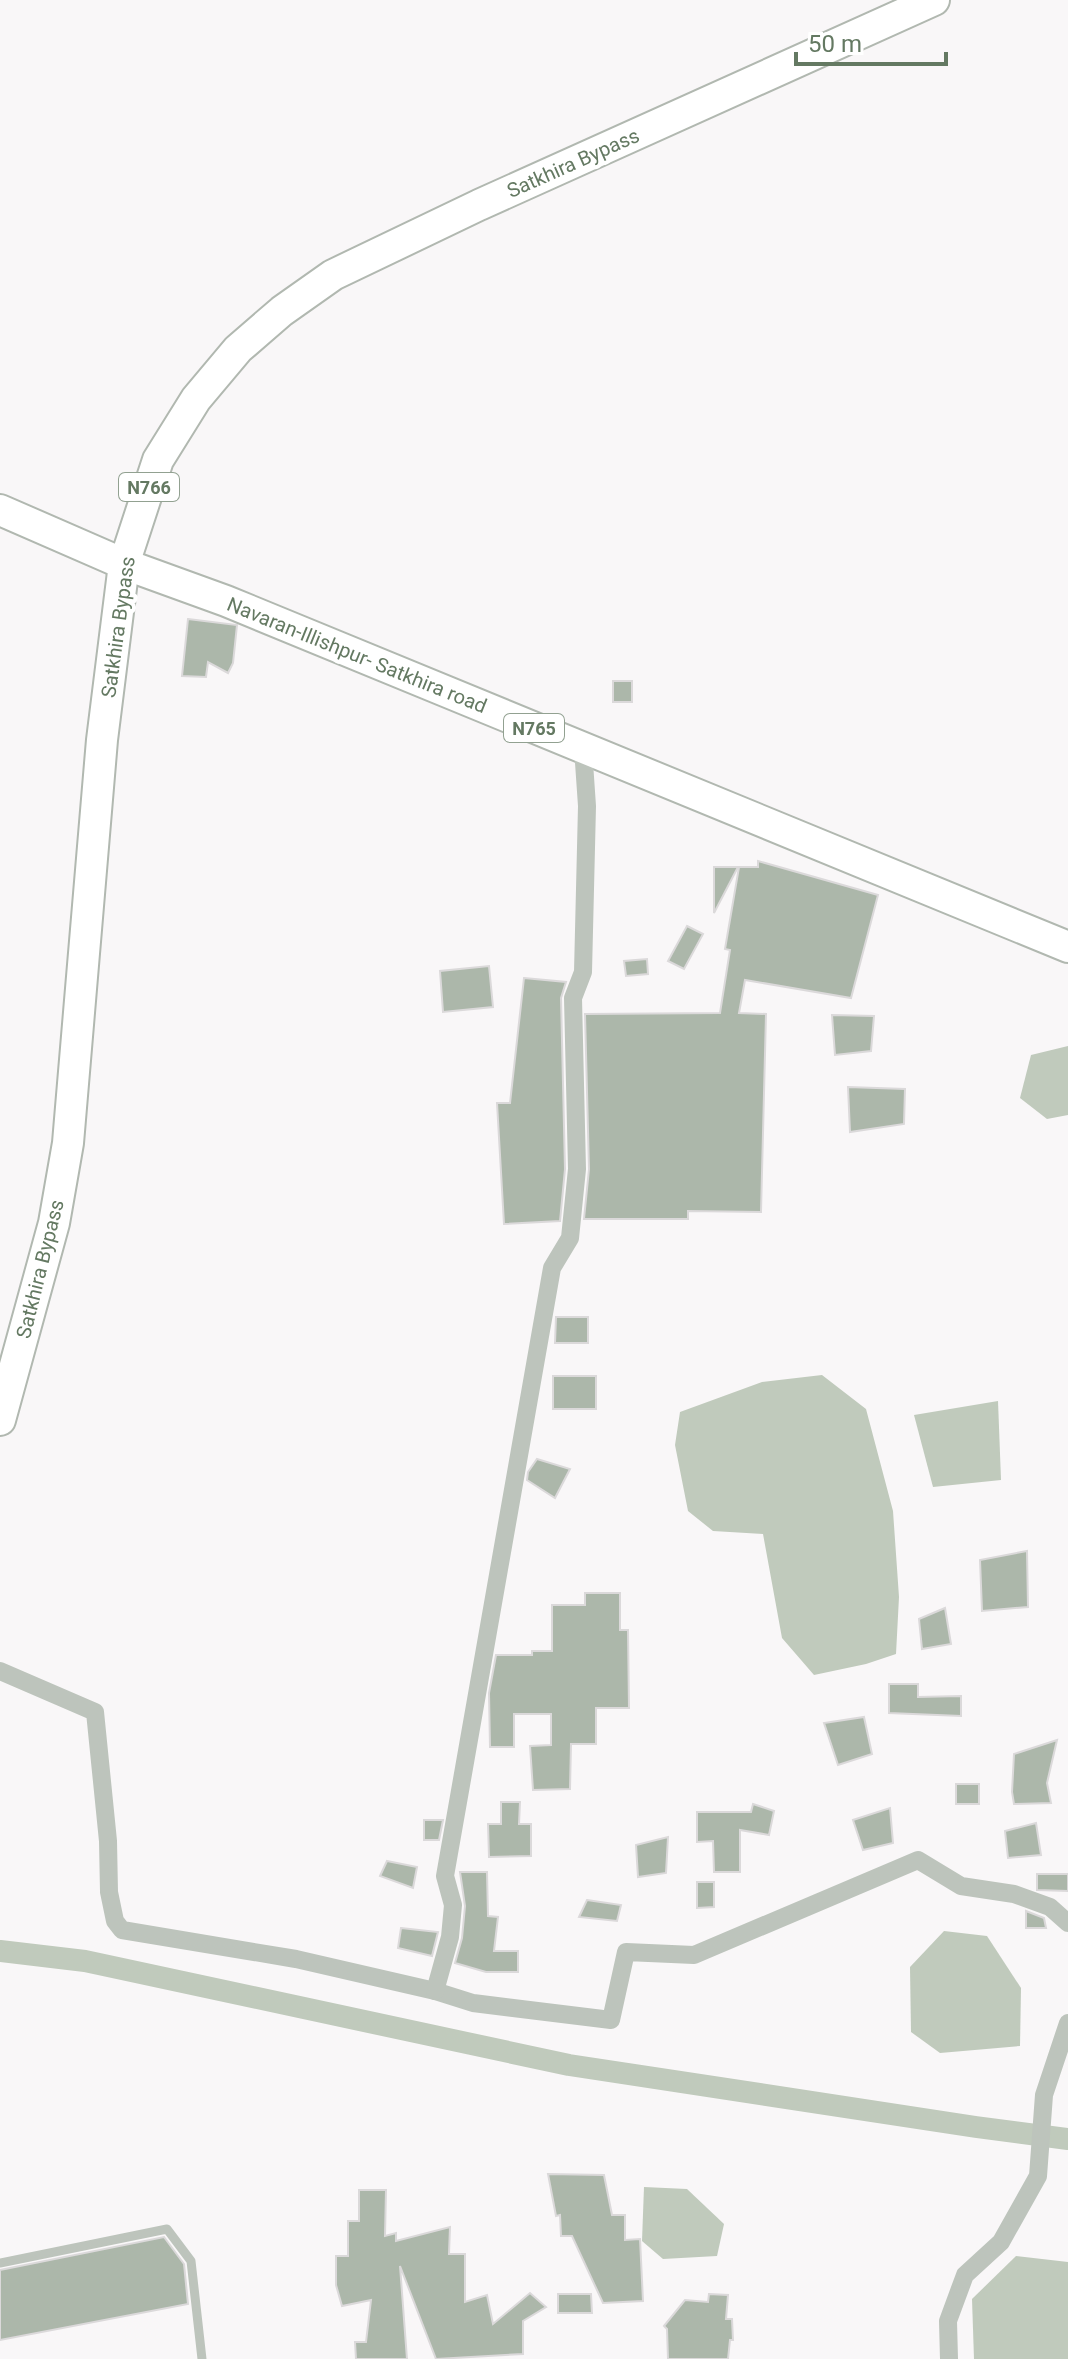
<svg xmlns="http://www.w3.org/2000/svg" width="1068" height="2359" font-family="Roboto,sans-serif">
	<rect width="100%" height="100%" fill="#f9f7f8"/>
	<!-- water -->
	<g fill="#c0cabc">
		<path d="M 1068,1046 L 1068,1115 L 1047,1119 L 1020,1098 L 1031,1055 Z"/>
		<path d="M 822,1375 L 866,1409 L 893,1511 L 899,1597 L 896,1654 L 866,1664 L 814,1675 L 782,1638 L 763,1534 L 713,1531 L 688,1511 L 675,1445 L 680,1412 L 762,1382 Z"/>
		<path d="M 998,1401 L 1001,1480 L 933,1487 L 914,1415 Z"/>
		<path d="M 944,1931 L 987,1936 L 1021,1988 L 1020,2046 L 940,2053 L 911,2032 L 910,1967 Z"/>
		<path d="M 644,2187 L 687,2189 L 724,2224 L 717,2256 L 663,2259 L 642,2241 Z"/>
		<path d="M 1016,2256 L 1068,2262 L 1068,2359 L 974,2359 L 972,2299 Z"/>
	</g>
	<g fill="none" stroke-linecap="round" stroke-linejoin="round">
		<!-- canal -->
		<path stroke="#c0cabc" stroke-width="22" d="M 0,1951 L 85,1961 L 569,2065 L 976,2127 L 1068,2139"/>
	</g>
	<!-- building -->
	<g fill="#acb7aa" stroke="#dbd9da" stroke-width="2">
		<path d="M 188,619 L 237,625 L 233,663 L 228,673 L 208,662 L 206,677 L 182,676 Z"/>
		<rect x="613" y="681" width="19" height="21"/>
		<path d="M 758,861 L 878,895 L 851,998 L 745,980 L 739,1013 L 766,1014 L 761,1212 L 688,1211 L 688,1219 L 584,1219 L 589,1169 L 585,1014 L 720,1013 L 730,950 L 725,949 L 739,867 L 758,867 Z"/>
		<path d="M 714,867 L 738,867 L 714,913 Z"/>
		<path d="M 687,926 L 703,934 L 684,969 L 668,961 Z"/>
		<path d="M 647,959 L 648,974 L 626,976 L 624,961 Z"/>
		<path d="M 489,966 L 493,1007 L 443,1012 L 440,971 Z"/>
		<path d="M 524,978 L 566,982 L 561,998 L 565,1169 L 560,1221 L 504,1224 L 497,1103 L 510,1103 Z"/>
		<path d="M 832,1015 L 874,1016 L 871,1051 L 835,1055 Z"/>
		<path d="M 848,1087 L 905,1089 L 904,1124 L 850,1132 Z"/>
		<path d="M 556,1317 L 588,1317 L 588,1343 L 555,1343 Z"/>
		<rect x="553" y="1376" width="43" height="33"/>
		<path d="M 537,1459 L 570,1469 L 555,1498 L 527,1480 L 528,1472 Z"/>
		<path d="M 1027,1551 L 1028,1607 L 982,1611 L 980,1560 Z"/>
		<path d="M 585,1593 L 620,1593 L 620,1630 L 628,1630 L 629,1708 L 596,1708 L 596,1744 L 571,1744 L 570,1789 L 533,1790 L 530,1746 L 551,1745 L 551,1714 L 514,1714 L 514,1747 L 490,1747 L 489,1693 L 496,1655 L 532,1655 L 532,1651 L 552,1651 L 552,1605 L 585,1605 Z"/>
		<path d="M 945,1608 L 951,1644 L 922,1649 L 919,1619 Z"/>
		<path d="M 889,1684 L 918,1684 L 918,1697 L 961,1696 L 961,1716 L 889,1713 Z"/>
		<path d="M 864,1717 L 872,1754 L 838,1765 L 824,1723 Z"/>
		<path d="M 1057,1740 L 1047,1783 L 1051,1803 L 1014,1804 L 1012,1792 L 1014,1754 Z"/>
		<rect x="956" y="1784" width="23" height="20"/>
		<path d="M 501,1802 L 520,1802 L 519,1824 L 531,1824 L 531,1856 L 489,1857 L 488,1824 L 501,1824 Z"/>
		<path d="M 753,1804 L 774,1811 L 769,1835 L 740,1830 L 740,1872 L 714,1872 L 713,1841 L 697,1842 L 697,1812 L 751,1812 Z"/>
		<path d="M 890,1808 L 893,1843 L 863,1850 L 853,1820 Z"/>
		<path d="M 424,1820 L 443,1820 L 439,1840 L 424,1840 Z"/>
		<path d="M 1036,1823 L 1041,1855 L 1008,1858 L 1005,1831 Z"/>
		<path d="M 668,1837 L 666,1873 L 638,1877 L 636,1845 Z"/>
		<path d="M 387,1861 L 417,1867 L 413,1888 L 380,1876 Z"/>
		<path d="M 460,1872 L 487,1872 L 488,1916 L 498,1917 L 494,1951 L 518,1951 L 518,1972 L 486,1972 L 455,1963 L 462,1938 L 465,1906 Z"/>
		<path d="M 1037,1874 L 1068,1874 L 1068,1891 L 1037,1890 Z"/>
		<path d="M 697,1882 L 714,1882 L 714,1907 L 697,1908 Z"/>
		<path d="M 587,1900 L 621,1905 L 617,1921 L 579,1917 Z"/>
		<path d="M 1026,1911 L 1044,1918 L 1046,1928 L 1026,1928 Z"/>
		<path d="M 401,1928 L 438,1932 L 432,1956 L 398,1948 Z"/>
		<path d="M 548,2174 L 604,2175 L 612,2215 L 625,2215 L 625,2240 L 640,2239 L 643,2301 L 603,2303 L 572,2236 L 561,2236 L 560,2215 L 556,2216 Z"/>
		<path d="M 359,2190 L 386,2190 L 385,2236 L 396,2233 L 396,2241 L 450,2227 L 449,2254 L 465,2254 L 465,2302 L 487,2295 L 493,2324 L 530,2293 L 546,2307 L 523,2321 L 523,2354 L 436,2359 L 400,2266 L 407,2359 L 356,2359 L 355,2342 L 366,2342 L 371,2300 L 342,2306 L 336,2285 L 336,2256 L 348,2256 L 348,2221 L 359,2221 Z"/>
		<path d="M 164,2237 L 184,2264 L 188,2304 L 0,2340 L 0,2270 Z"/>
		<path d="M 558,2294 L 591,2294 L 592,2313 L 558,2313 Z"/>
		<path d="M 709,2294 L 728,2295 L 726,2319 L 732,2319 L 733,2340 L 730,2340 L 728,2359 L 668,2359 L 667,2329 L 664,2326 L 685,2300 L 708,2302 Z"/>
	</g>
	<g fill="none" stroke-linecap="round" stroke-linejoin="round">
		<defs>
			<g id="trunk">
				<path d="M 0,510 L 124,564 L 226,601 L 1068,947"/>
				<path d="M 0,1420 L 54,1223 L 68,1143 L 102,740 L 124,564 L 158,460 L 196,399 L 238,349 L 282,311 L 333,275 L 479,205 L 934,0"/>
			</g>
		</defs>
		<!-- trunk casing -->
		<use href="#trunk" stroke="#b1b8b0" stroke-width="34"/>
		<!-- service -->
		<path stroke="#bdc4bc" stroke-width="9" d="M 0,2263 L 167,2229 L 191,2261 L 202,2359"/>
		<!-- minor -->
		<g stroke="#bdc4bc" stroke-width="18">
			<path d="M 0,1671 L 95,1712 L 108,1841 L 109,1892 L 115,1921 L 122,1930 L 296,1959 L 435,1991 L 473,2003 L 611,2020 L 626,1952 L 694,1955 L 918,1860 L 961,1886 L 1014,1894 L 1050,1907 L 1068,1923"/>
			<path d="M 435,1991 L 450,1937 L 453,1905 L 445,1876 L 552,1268 L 570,1238 L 577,1169 L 573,998 L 583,972 L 587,806 L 583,748"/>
			<path d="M 949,2359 L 948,2321 L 965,2275 L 1001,2242 L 1038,2176 L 1044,2095 L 1068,2023"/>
		</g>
		<!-- trunk -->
		<use href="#trunk" stroke="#fff" stroke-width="30"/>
	</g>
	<g text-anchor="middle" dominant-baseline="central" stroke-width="8" stroke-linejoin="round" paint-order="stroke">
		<!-- shield labels -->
		<g fill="#fff" stroke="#92a191" stroke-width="2">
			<rect x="119" y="473" width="60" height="28" rx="6"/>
			<rect x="504" y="714" width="60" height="28" rx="6"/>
		</g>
		<g font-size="18" font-weight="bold" fill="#647962">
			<text x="149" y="487">N766</text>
			<text x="534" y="728">N765</text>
		</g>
		<!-- street labels -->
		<g font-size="20" fill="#647962" stroke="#fff">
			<text transform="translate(573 163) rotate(-24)">Satkhira Bypass</text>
			<text transform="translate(118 627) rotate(-82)">Satkhira Bypass</text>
			<text transform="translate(357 655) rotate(22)">Navaran-Illishpur- Satkhira road</text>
			<text transform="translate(40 1269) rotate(-76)">Satkhira Bypass</text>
		</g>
	</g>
	<!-- scale -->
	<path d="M796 52v12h150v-12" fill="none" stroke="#647962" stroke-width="4"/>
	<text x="808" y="52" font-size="24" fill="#647962" stroke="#ffffff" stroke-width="6" paint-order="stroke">50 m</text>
</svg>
